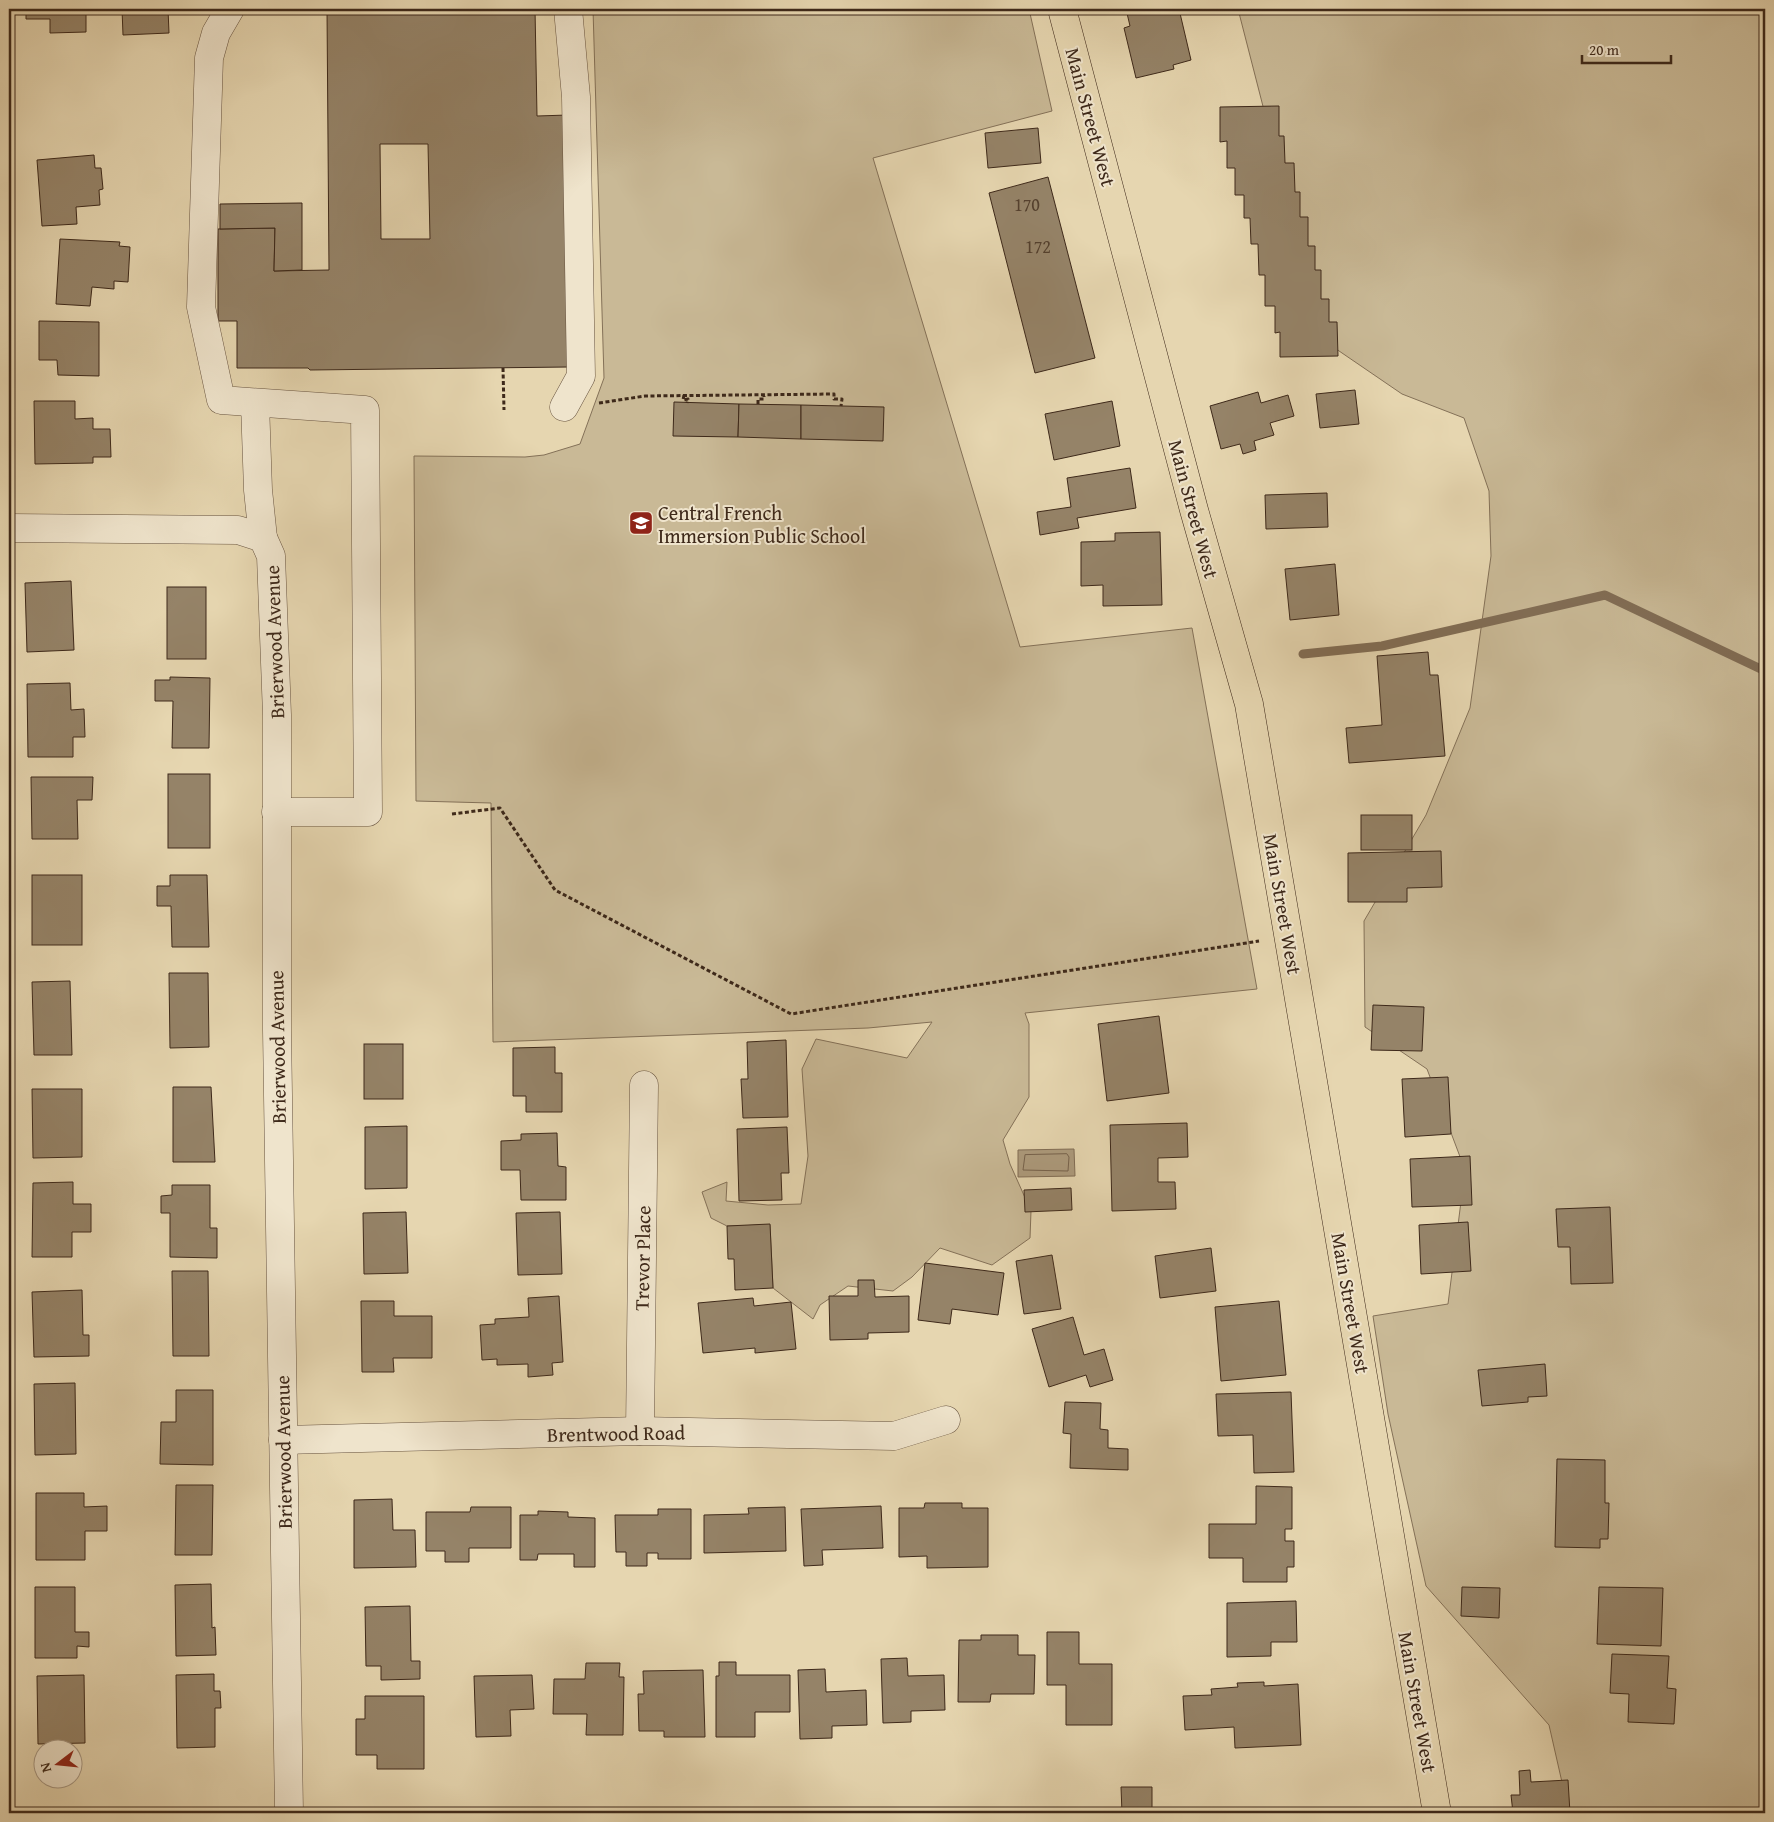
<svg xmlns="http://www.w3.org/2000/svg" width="1774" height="1822" font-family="'Gentium Book Plus',serif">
	<rect width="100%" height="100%" fill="#e6d6b0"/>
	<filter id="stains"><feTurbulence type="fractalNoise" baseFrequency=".004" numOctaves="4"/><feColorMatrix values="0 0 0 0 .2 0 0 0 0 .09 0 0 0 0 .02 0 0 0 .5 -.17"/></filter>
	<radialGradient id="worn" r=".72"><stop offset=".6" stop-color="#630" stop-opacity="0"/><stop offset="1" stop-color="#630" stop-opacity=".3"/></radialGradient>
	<!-- green -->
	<g fill="#c9b996" stroke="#847158">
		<path d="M 593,9 L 1029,9 L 1052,111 L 873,158 L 1020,647 L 1192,628 L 1257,989 L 1025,1013 L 1029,1024 L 1029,1097 L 1003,1140 L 1010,1164 L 1031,1211 L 1030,1238 L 992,1265 L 940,1248 L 912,1277 L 893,1291 L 848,1286 L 820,1305 L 813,1319 L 773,1288 L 770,1225 L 727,1226 L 711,1218 L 702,1192 L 727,1182 L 726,1201 L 768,1205 L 801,1204 L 808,1156 L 802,1069 L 816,1039 L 907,1058 L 932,1022 L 868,1028 L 493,1042 L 491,803 L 416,801 L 414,456 L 525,457 L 544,455 L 580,444 L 604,378 Z"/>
		<path d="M 1238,9 L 1765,9 L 1765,1813 L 1569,1813 L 1549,1725 L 1426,1586 L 1388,1414 L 1373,1316 L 1448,1304 L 1465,1170 L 1427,1069 L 1365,1027 L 1364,921 L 1426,815 L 1470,708 L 1491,556 L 1489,491 L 1464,418 L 1402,394 L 1323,340 Z"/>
	</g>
	<!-- water -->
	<path fill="#ad9b7d" stroke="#816d55" d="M 1074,1149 L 1075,1176 L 1018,1177 L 1018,1150 Z"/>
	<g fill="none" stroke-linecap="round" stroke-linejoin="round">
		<!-- shore -->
		<path stroke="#76624c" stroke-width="1" d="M 1067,1154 L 1069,1157 L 1068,1171 L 1023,1170 L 1025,1155 Z"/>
		<!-- stream -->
		<path stroke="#816d55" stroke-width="9" d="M 1303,654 L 1382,646 L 1605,595 L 1765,671"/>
	</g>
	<!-- building -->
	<g fill="#958368" stroke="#3e291a" fill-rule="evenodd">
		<path d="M 26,9 L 86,9 L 86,32 L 50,33 L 50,19 L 26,19 Z"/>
		<path d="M 122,9 L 168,9 L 169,33 L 123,35 Z"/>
		<path d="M 327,9 L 535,9 L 537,116 L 568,115 L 568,367 L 310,370 L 308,368 L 237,368 L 237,321 L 218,321 L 218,229 L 275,228 L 274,271 L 329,270 ZM 380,144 L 428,144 L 430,239 L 381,239 Z"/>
		<path d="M 1126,9 L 1179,9 L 1191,60 L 1173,65 L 1174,69 L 1136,78 L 1124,28 L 1130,26 Z"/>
		<path d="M 1279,106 L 1279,136 L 1284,136 L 1285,163 L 1294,163 L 1295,192 L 1300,192 L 1300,217 L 1308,217 L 1308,246 L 1315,246 L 1315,270 L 1321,270 L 1321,299 L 1329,299 L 1329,322 L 1337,322 L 1338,356 L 1280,357 L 1280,332 L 1275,333 L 1275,306 L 1265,306 L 1265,275 L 1259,275 L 1258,244 L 1251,244 L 1250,218 L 1244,218 L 1244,195 L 1235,195 L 1235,168 L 1227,168 L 1227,141 L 1220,142 L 1220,107 Z"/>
		<path d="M 1038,128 L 1041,163 L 988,168 L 985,133 Z"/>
		<path d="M 94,155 L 95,168 L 101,168 L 103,189 L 99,190 L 100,205 L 76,207 L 77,224 L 42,226 L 37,160 Z"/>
		<path d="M 1048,177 L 1095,358 L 1035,373 L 989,193 Z"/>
		<path d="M 302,203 L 302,270 L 274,271 L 275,228 L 220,229 L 220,204 Z"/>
		<path d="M 60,239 L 120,242 L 119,246 L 130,247 L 128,282 L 114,281 L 114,289 L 92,287 L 90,306 L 56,304 Z"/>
		<path d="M 39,321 L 99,322 L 99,376 L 58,375 L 57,360 L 39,360 Z"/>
		<path d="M 1355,390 L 1359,424 L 1320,428 L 1316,394 Z"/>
		<path d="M 1258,392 L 1261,403 L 1288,395 L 1294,416 L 1270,423 L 1274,435 L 1254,441 L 1256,450 L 1243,454 L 1240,444 L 1221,449 L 1210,406 Z"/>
		<path d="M 34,401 L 75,401 L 75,419 L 93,418 L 93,429 L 110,429 L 111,457 L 93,457 L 93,463 L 35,464 Z"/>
		<path d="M 1112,401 L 1120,446 L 1054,460 L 1045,414 Z"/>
		<path d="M 674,402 L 739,404 L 738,437 L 673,436 Z"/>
		<path d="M 739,404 L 801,405 L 801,439 L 738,437 Z"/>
		<path d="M 801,405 L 884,407 L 883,441 L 801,439 Z"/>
		<path d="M 1130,468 L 1136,508 L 1077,518 L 1079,528 L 1040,535 L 1037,512 L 1071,507 L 1067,478 Z"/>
		<path d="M 1327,493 L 1328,527 L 1266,529 L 1265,495 Z"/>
		<path d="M 1160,532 L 1162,605 L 1103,606 L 1103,585 L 1081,586 L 1081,542 L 1115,541 L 1115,533 Z"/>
		<path d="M 1335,564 L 1339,615 L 1290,620 L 1285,569 Z"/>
		<path d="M 71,581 L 74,650 L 27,652 L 25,583 Z"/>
		<rect x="167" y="587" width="39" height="72"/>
		<path d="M 1428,652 L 1430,675 L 1438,675 L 1445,756 L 1349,763 L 1346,728 L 1382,725 L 1377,656 Z"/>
		<path d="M 170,677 L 210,678 L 209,748 L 172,748 L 173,701 L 155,701 L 155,680 L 170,680 Z"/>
		<path d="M 70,683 L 71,710 L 84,709 L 85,737 L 73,737 L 73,757 L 28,757 L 27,684 Z"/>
		<rect x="168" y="774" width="42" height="74"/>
		<path d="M 31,777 L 93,777 L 92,800 L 77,800 L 78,839 L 32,839 Z"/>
		<rect x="1361" y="815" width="51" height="35"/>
		<path d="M 1441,851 L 1442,887 L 1407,888 L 1407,902 L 1348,902 L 1348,853 Z"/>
		<rect x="32" y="875" width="50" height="70"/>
		<path d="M 170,875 L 207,875 L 209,947 L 172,947 L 171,906 L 157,906 L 157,886 L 170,886 Z"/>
		<path d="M 169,973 L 208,973 L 209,1047 L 170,1048 Z"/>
		<path d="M 70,981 L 72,1055 L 34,1055 L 32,982 Z"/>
		<path d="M 1373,1005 L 1424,1007 L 1422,1051 L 1371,1050 Z"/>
		<path d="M 1159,1016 L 1169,1093 L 1107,1101 L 1098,1024 Z"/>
		<path d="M 786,1040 L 788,1117 L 743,1118 L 741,1079 L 748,1079 L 747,1042 Z"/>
		<rect x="364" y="1044" width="39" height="55"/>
		<path d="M 555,1047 L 555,1073 L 562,1073 L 562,1112 L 526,1112 L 526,1096 L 513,1096 L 513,1048 Z"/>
		<path d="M 1448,1077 L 1451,1134 L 1405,1137 L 1402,1079 Z"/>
		<path d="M 173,1087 L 211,1087 L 215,1162 L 173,1162 Z"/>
		<path d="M 32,1089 L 82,1089 L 82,1157 L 33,1158 Z"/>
		<path d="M 1187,1123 L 1188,1157 L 1158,1158 L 1158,1182 L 1175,1182 L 1176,1209 L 1112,1211 L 1110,1125 Z"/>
		<path d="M 407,1126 L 407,1188 L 365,1189 L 365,1127 Z"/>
		<path d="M 787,1127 L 789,1173 L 781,1173 L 782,1200 L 739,1201 L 737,1129 Z"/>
		<path d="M 557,1133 L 558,1166 L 566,1167 L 566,1200 L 521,1200 L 520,1170 L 501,1170 L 501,1141 L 521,1140 L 521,1134 Z"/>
		<path d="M 1470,1156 L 1472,1205 L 1412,1207 L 1410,1159 Z"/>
		<path d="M 73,1182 L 73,1204 L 91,1204 L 91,1232 L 72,1232 L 72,1257 L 32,1257 L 33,1183 Z"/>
		<path d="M 172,1185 L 210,1185 L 210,1228 L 217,1228 L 217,1258 L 170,1257 L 170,1213 L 161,1213 L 161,1196 L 172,1195 Z"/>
		<path d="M 1071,1188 L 1072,1210 L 1025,1212 L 1024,1190 Z"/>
		<path d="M 1610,1207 L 1613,1283 L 1571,1284 L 1570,1247 L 1558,1247 L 1556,1209 Z"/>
		<path d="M 406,1212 L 408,1273 L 364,1274 L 363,1213 Z"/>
		<path d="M 560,1212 L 562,1274 L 518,1275 L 516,1213 Z"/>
		<path d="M 1468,1222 L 1471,1271 L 1421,1274 L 1419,1225 Z"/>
		<path d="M 770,1224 L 773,1288 L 735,1290 L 734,1259 L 728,1259 L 727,1226 Z"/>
		<path d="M 1211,1248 L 1216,1291 L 1160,1298 L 1155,1256 Z"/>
		<path d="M 1052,1255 L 1061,1309 L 1024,1314 L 1016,1261 Z"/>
		<path d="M 925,1263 L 1004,1273 L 998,1315 L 952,1309 L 950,1324 L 918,1320 Z"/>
		<path d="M 172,1271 L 208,1271 L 209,1356 L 173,1356 Z"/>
		<path d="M 858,1280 L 874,1280 L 875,1297 L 909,1296 L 909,1332 L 868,1333 L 868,1339 L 830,1340 L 829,1296 L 858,1296 Z"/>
		<path d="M 82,1290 L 83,1335 L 89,1335 L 89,1356 L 34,1357 L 32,1292 Z"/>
		<path d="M 559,1296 L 563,1362 L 552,1363 L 553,1375 L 528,1377 L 528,1364 L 497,1365 L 497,1359 L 482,1360 L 480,1325 L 495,1324 L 495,1319 L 529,1317 L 528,1298 Z"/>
		<path d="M 753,1298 L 754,1306 L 791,1302 L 796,1349 L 755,1353 L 755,1348 L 703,1353 L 698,1303 Z"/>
		<path d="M 361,1301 L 394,1301 L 394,1316 L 432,1316 L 432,1358 L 393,1358 L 394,1372 L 362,1372 Z"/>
		<path d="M 1279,1301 L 1286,1375 L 1221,1381 L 1215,1307 Z"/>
		<path d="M 1073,1317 L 1084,1355 L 1104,1349 L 1113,1380 L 1090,1387 L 1086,1375 L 1049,1387 L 1032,1329 Z"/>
		<path d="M 1545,1364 L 1547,1396 L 1528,1397 L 1528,1402 L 1482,1406 L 1478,1370 Z"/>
		<path d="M 75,1383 L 76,1454 L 35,1455 L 34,1384 Z"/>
		<path d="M 176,1390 L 213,1390 L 213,1465 L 160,1464 L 161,1422 L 176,1422 Z"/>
		<path d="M 1291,1392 L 1294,1472 L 1254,1473 L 1253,1435 L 1218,1436 L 1216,1394 Z"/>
		<path d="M 1065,1402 L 1101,1403 L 1100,1429 L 1108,1430 L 1108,1448 L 1128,1449 L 1128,1470 L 1070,1468 L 1071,1434 L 1063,1433 Z"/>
		<path d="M 1557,1459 L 1605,1460 L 1605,1503 L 1609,1503 L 1608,1539 L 1600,1539 L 1600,1548 L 1555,1547 Z"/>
		<path d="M 176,1485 L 213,1485 L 212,1555 L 175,1555 Z"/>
		<path d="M 1256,1486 L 1292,1487 L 1292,1529 L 1285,1529 L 1285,1541 L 1294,1541 L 1294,1567 L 1287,1567 L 1287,1582 L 1243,1582 L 1243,1558 L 1209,1558 L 1209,1524 L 1256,1524 Z"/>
		<path d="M 36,1493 L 84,1493 L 84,1507 L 107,1506 L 107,1531 L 85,1531 L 85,1560 L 36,1560 Z"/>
		<path d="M 392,1499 L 393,1530 L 415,1530 L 416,1567 L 354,1568 L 354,1500 Z"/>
		<path d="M 925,1503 L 962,1503 L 962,1508 L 988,1508 L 988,1567 L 927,1568 L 927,1556 L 899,1557 L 899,1508 L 924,1508 Z"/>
		<path d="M 881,1506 L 883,1548 L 822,1550 L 823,1565 L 804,1566 L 801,1509 Z"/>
		<path d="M 471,1507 L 511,1507 L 511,1548 L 469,1548 L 469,1562 L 445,1562 L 445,1551 L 426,1551 L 426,1512 L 470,1512 Z"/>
		<path d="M 785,1507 L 786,1551 L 704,1553 L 704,1515 L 749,1514 L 748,1508 Z"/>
		<path d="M 658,1509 L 691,1509 L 691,1559 L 658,1559 L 658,1553 L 647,1553 L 647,1566 L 626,1566 L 626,1552 L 616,1552 L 615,1515 L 658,1515 Z"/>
		<path d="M 538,1511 L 568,1512 L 568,1517 L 595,1518 L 595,1567 L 574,1567 L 574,1554 L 538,1554 L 537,1560 L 520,1560 L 520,1515 L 538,1515 Z"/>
		<path d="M 211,1584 L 212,1628 L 215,1627 L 216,1655 L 176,1656 L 175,1585 Z"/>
		<path d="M 35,1587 L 75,1587 L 75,1632 L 89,1632 L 89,1647 L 77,1646 L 77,1658 L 35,1658 Z"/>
		<path d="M 1462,1587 L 1500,1588 L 1499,1618 L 1461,1616 Z"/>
		<path d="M 1599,1587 L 1663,1588 L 1661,1646 L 1597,1644 Z"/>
		<path d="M 1296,1601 L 1297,1642 L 1271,1642 L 1271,1656 L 1227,1657 L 1227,1603 Z"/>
		<path d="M 410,1606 L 411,1661 L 420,1661 L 420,1679 L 381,1680 L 381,1666 L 366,1666 L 365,1607 Z"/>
		<path d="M 1047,1632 L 1079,1632 L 1079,1664 L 1112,1664 L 1112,1725 L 1066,1725 L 1066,1685 L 1047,1685 Z"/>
		<path d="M 981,1635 L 1018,1635 L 1018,1655 L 1035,1655 L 1034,1694 L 991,1694 L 990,1702 L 958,1702 L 959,1640 L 981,1640 Z"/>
		<path d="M 1612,1654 L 1669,1656 L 1667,1688 L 1676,1689 L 1674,1724 L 1628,1722 L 1629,1694 L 1610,1693 Z"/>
		<path d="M 907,1658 L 908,1676 L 944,1675 L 945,1710 L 911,1711 L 911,1722 L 883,1723 L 881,1659 Z"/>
		<path d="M 719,1662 L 736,1662 L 736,1675 L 790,1675 L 790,1712 L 755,1712 L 755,1737 L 716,1737 L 716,1676 L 719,1676 Z"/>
		<path d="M 586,1663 L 620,1663 L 619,1677 L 624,1677 L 623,1735 L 586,1735 L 587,1714 L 553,1714 L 554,1679 L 585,1679 Z"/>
		<path d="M 825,1669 L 826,1692 L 866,1690 L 867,1725 L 832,1726 L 832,1738 L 800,1739 L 798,1670 Z"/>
		<path d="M 703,1670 L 705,1737 L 664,1737 L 664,1731 L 639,1731 L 638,1694 L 644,1694 L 643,1671 Z"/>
		<path d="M 214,1674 L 214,1691 L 220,1691 L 221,1708 L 215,1708 L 215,1747 L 177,1748 L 176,1675 Z"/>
		<path d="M 84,1675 L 85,1743 L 38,1744 L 37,1676 Z"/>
		<path d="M 532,1675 L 534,1709 L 510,1710 L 511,1736 L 476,1737 L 474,1676 Z"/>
		<path d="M 1264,1682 L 1264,1686 L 1298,1684 L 1301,1745 L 1235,1748 L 1234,1727 L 1185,1730 L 1183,1696 L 1212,1695 L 1211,1689 L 1238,1687 L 1237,1683 Z"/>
		<path d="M 365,1696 L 424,1696 L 424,1769 L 377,1769 L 377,1755 L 356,1755 L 356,1719 L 365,1719 Z"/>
		<path d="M 1530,1770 L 1531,1782 L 1568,1780 L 1570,1813 L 1513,1813 L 1511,1795 L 1520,1795 L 1519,1771 Z"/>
		<path d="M 1121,1787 L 1152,1787 L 1152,1809 L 1166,1808 L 1167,1813 L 1122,1813 Z"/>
	</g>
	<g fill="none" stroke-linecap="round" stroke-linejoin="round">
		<defs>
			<g id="minor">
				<path d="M 230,9 L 216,33 L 209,58 L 201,307 L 221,400 L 365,410 L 368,812 L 276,812"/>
				<path d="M 255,403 L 258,490 L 263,538"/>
				<path d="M 564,407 L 581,376 L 576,97 L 568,9"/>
				<path d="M 9,528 L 238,530 L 263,538 L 271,556 L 277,715 L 277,1030 L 289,1813"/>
				<path d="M 640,1431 L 644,1085"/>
				<path d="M 283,1440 L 640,1431 L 894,1436 L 946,1420"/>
			</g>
			<path id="major" d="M 1062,9 L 1194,510 L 1249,704 L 1437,1813"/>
		</defs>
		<!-- minor casing -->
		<use href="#minor" stroke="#685440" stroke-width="29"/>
		<!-- major casing -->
		<use href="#major" stroke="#3e291a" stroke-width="29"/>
		<!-- path -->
		<g stroke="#3e291a" stroke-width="3" stroke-dasharray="4 2.5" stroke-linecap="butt">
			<path d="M 503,368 L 504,410"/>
			<path d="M 684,395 L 683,400 L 688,399 L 687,403"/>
			<path d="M 599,403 L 645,396 L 834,394 L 834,399 L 842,399 L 841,406"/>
			<path d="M 758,404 L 758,399 L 764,399 L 764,396"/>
			<path d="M 452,814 L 500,808 L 555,890 L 791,1014 L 1259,941"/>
		</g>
		<!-- minor -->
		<use href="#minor" stroke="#efe4cc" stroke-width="28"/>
		<!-- major -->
		<use href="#major" stroke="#e6d6b0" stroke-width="28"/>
	</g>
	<!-- icons -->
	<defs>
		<symbol id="school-square" viewBox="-11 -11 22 22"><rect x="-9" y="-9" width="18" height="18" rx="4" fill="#8f2418" stroke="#efe4cc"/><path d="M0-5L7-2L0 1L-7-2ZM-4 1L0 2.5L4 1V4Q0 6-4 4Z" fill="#fff"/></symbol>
	</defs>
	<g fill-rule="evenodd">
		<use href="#school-square" x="627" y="509" width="28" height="28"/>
	</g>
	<g text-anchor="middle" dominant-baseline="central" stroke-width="4" stroke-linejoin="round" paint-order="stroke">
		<!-- number labels -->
		<g font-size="18" fill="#54402e">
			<text x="1027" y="204">170</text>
			<text x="1038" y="246">172</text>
		</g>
		<!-- street labels -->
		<g font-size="20" fill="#3e291a" stroke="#efe4cc">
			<text transform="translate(1091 117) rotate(75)">Main Street West</text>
			<text transform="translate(1194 509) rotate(75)">Main Street West</text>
			<text transform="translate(274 642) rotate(-92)">Brierwood Avenue</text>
			<text transform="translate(1283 904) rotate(80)">Main Street West</text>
			<text transform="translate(277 1047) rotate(-91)">Brierwood Avenue</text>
			<text transform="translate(642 1258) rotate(-89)">Trevor Place</text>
			<text transform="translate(1351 1303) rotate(80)">Main Street West</text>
			<text transform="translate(616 1433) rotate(-1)">Brentwood Road</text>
			<text transform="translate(283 1452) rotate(-91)">Brierwood Avenue</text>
			<text transform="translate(1418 1702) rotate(80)">Main Street West</text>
		</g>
		<!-- poi labels -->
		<g font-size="20" fill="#3e291a" stroke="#efe4cc" text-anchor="start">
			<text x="658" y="512">Central French<tspan x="658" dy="23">Immersion Public School</tspan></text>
		</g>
	</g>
	<!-- margin -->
	<rect width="1774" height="1822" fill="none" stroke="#e6d6b0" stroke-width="30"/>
	<rect x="10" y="10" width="1754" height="1802" fill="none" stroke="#3e291a" stroke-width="2.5"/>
	<rect x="15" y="15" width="1744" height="1792" fill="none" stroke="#3e291a"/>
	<!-- north arrow -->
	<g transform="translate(58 1764) rotate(254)"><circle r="24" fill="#efe4cc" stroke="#a89985"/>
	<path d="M0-4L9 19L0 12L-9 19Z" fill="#8f2418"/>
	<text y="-8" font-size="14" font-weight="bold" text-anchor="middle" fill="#3e291a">N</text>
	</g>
	<!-- scale -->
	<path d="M1582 55v8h89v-8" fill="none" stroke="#3e291a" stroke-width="2.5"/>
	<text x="1589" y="55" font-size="15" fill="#3e291a" stroke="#efe4cc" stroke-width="4" paint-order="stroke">20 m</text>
	<rect width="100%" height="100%" filter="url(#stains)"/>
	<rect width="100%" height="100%" fill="url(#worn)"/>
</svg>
